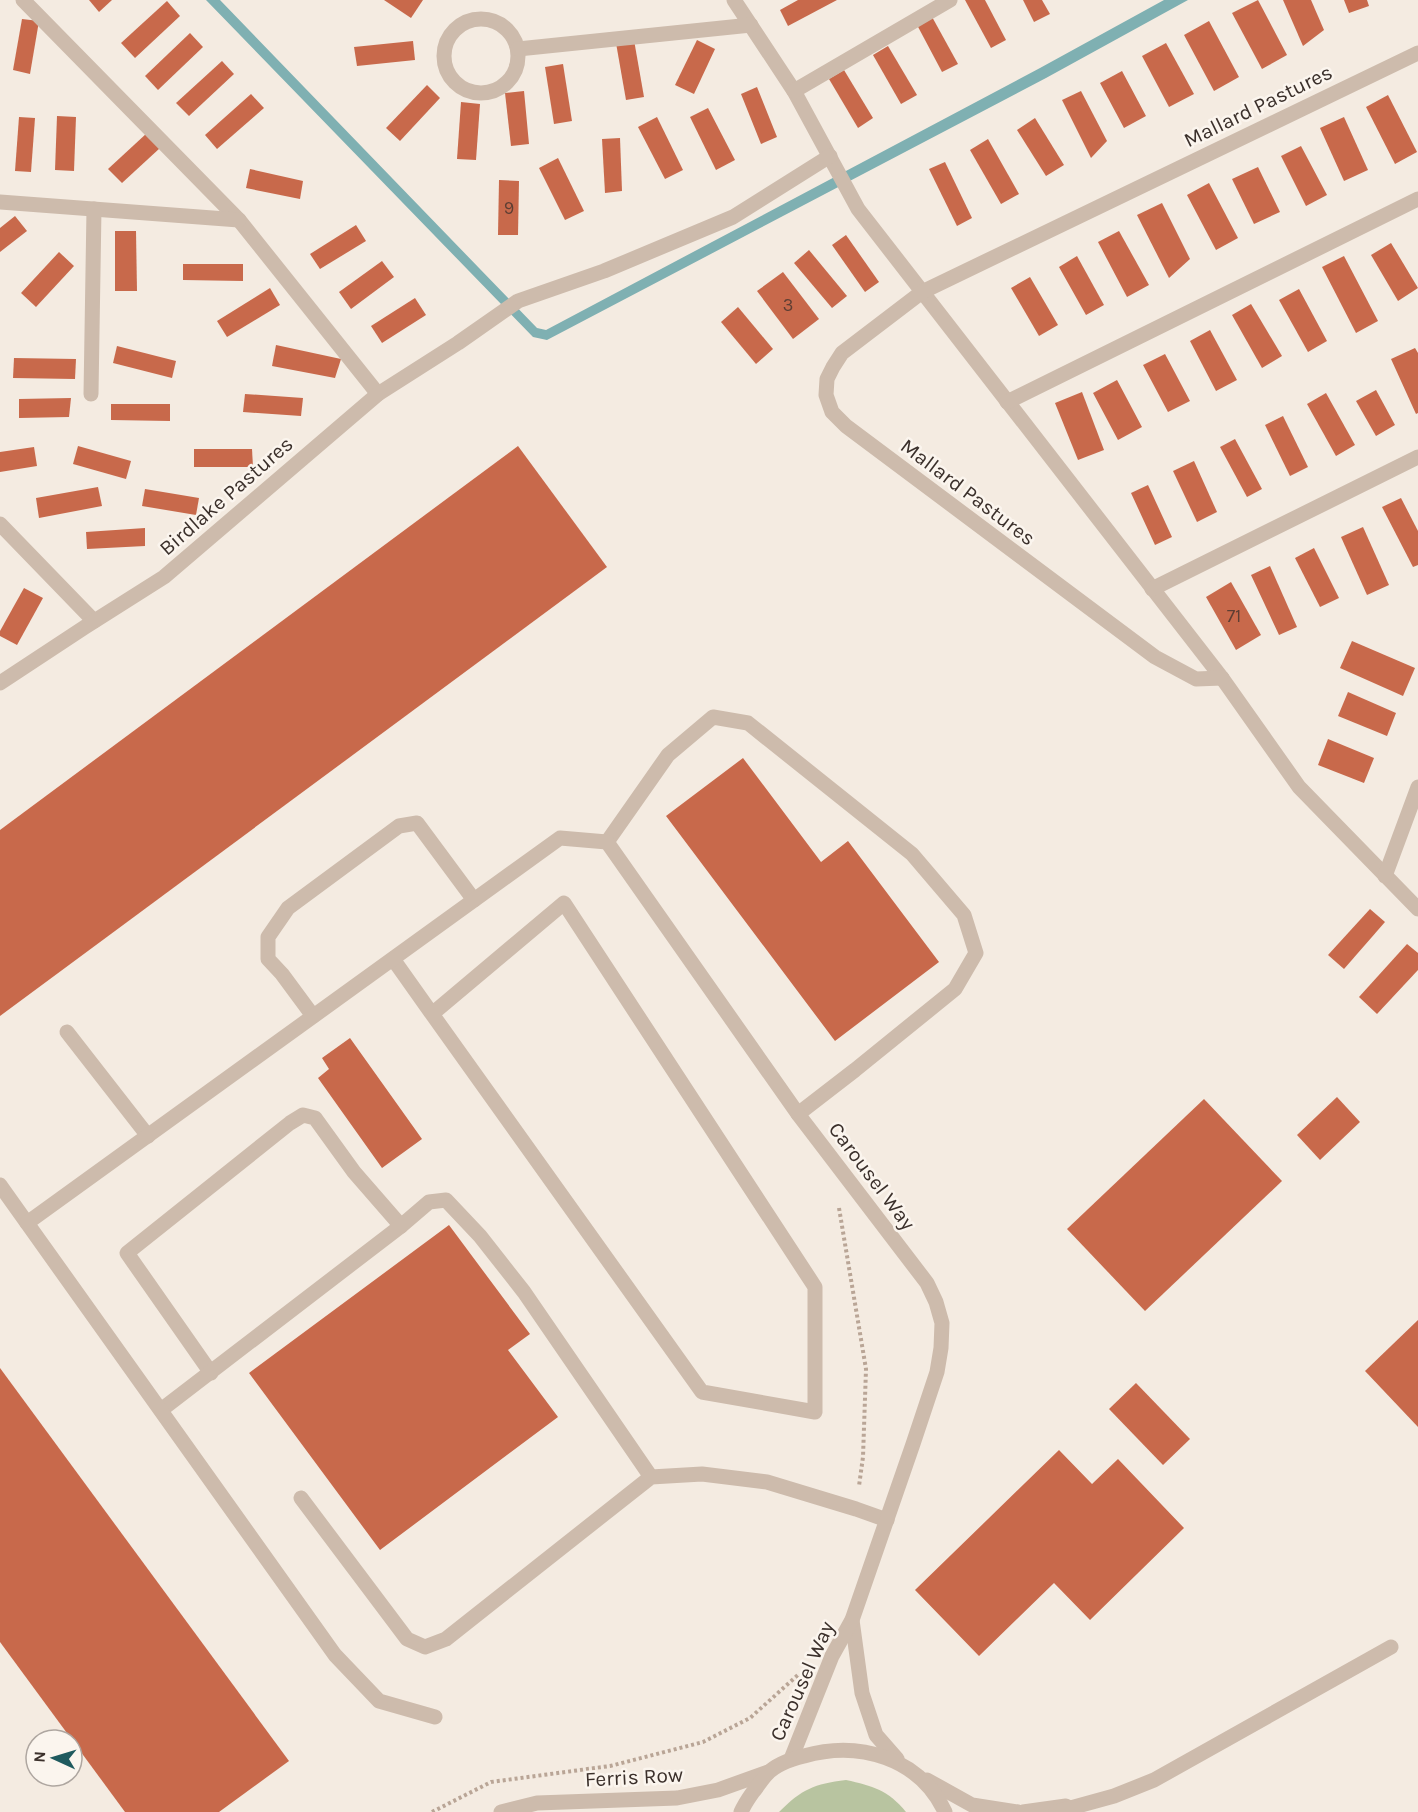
<svg xmlns="http://www.w3.org/2000/svg" width="1418" height="1812" font-family="Karla,sans-serif">
	<rect width="100%" height="100%" fill="#f4ebe1"/>
	<!-- green -->
	<path fill="#b8c4a0" d="M 846,1780 C 873,1786 888,1790 906,1812 L 779,1812 C 802,1789 814,1784 846,1780 Z"/>
	<!-- water -->
	<path fill="#7fb0b2" d="M 206,0 L 220,0 L 537,328 L 546,330 L 1040,68 L 1164,0 L 1188,0 L 1046,78 L 547,340 L 533,337 Z"/>
	<!-- building -->
	<g fill="#c8694b">
		<path d="M 89,0 L 112,0 L 99,12 Z"/>
		<path d="M 384,0 L 423,0 L 411,18 Z"/>
		<path d="M 798,0 L 837,0 L 788,26 L 780,10 Z"/>
		<path d="M 965,0 L 985,0 L 1006,40 L 991,48 Z"/>
		<path d="M 1023,0 L 1042,0 L 1050,14 L 1034,22 Z"/>
		<path d="M 1258,0 L 1287,55 L 1262,69 L 1232,13 Z"/>
		<path d="M 1283,0 L 1311,0 L 1324,30 L 1303,46 Z"/>
		<path d="M 1344,0 L 1367,0 L 1369,6 L 1349,13 Z"/>
		<path d="M 167,1 L 180,16 L 135,58 L 121,43 Z"/>
		<path d="M 931,15 L 958,64 L 942,72 L 916,23 Z"/>
		<path d="M 22,19 L 39,21 L 30,74 L 13,70 Z"/>
		<path d="M 1209,21 L 1239,77 L 1214,91 L 1184,35 Z"/>
		<path d="M 190,33 L 203,47 L 158,90 L 145,76 Z"/>
		<path d="M 634,40 L 644,97 L 626,100 L 616,43 Z"/>
		<path d="M 697,40 L 715,49 L 694,94 L 675,85 Z"/>
		<path d="M 413,41 L 415,60 L 357,66 L 354,47 Z"/>
		<path d="M 1166,43 L 1194,94 L 1169,107 L 1142,56 Z"/>
		<path d="M 888,46 L 917,95 L 901,104 L 873,55 Z"/>
		<path d="M 222,61 L 234,74 L 189,116 L 176,103 Z"/>
		<path d="M 563,64 L 572,121 L 554,124 L 545,67 Z"/>
		<path d="M 844,70 L 873,118 L 858,128 L 829,79 Z"/>
		<path d="M 1122,71 L 1146,116 L 1124,128 L 1100,83 Z"/>
		<path d="M 427,85 L 440,98 L 400,141 L 386,128 Z"/>
		<path d="M 757,87 L 777,137 L 761,144 L 741,94 Z"/>
		<path d="M 524,91 L 529,144 L 511,146 L 505,93 Z"/>
		<path d="M 1081,91 L 1107,141 L 1091,158 L 1062,100 Z"/>
		<path d="M 251,94 L 264,108 L 217,149 L 205,135 Z"/>
		<path d="M 1388,95 L 1417,152 L 1395,164 L 1366,107 Z"/>
		<path d="M 461,102 L 480,104 L 476,160 L 457,159 Z"/>
		<path d="M 708,108 L 735,160 L 716,170 L 690,117 Z"/>
		<path d="M 57,116 L 76,117 L 74,171 L 55,170 Z"/>
		<path d="M 19,117 L 35,118 L 31,172 L 15,171 Z"/>
		<path d="M 657,117 L 683,170 L 665,179 L 638,127 Z"/>
		<path d="M 1344,117 L 1368,170 L 1344,181 L 1320,128 Z"/>
		<path d="M 1035,118 L 1064,165 L 1046,176 L 1017,130 Z"/>
		<path d="M 147,133 L 160,148 L 122,183 L 108,169 Z"/>
		<path d="M 620,138 L 622,191 L 605,193 L 602,139 Z"/>
		<path d="M 988,139 L 1019,194 L 1001,204 L 970,150 Z"/>
		<path d="M 1301,146 L 1327,195 L 1306,206 L 1281,156 Z"/>
		<path d="M 558,158 L 584,211 L 565,220 L 539,168 Z"/>
		<path d="M 945,162 L 972,218 L 957,226 L 929,169 Z"/>
		<path d="M 1258,167 L 1280,212 L 1254,224 L 1232,179 Z"/>
		<path d="M 250,169 L 303,181 L 300,199 L 246,188 Z"/>
		<path d="M 499,180 L 519,181 L 518,235 L 498,235 Z"/>
		<path d="M 1209,183 L 1238,238 L 1216,250 L 1187,195 Z"/>
		<path d="M 1162,203 L 1190,259 L 1169,278 L 1137,215 Z"/>
		<path d="M 15,216 L 27,231 L 0,252 L 0,228 Z"/>
		<path d="M 356,225 L 366,241 L 320,269 L 310,254 Z"/>
		<path d="M 115,231 L 136,231 L 137,291 L 115,291 Z"/>
		<path d="M 1119,231 L 1149,285 L 1127,297 L 1098,242 Z"/>
		<path d="M 846,235 L 879,282 L 865,292 L 832,245 Z"/>
		<path d="M 1391,243 L 1418,288 L 1398,301 L 1371,255 Z"/>
		<path d="M 809,250 L 847,296 L 832,308 L 794,263 Z"/>
		<path d="M 59,252 L 74,266 L 36,307 L 21,293 Z"/>
		<path d="M 1077,256 L 1104,305 L 1086,315 L 1059,267 Z"/>
		<path d="M 1344,256 L 1378,321 L 1356,333 L 1322,267 Z"/>
		<path d="M 382,261 L 394,277 L 351,309 L 339,292 Z"/>
		<path d="M 183,264 L 243,264 L 243,281 L 183,280 Z"/>
		<path d="M 783,272 L 819,319 L 793,339 L 757,291 Z"/>
		<path d="M 1030,277 L 1058,325 L 1039,336 L 1011,288 Z"/>
		<path d="M 270,288 L 280,305 L 227,337 L 217,321 Z"/>
		<path d="M 1299,289 L 1327,341 L 1308,352 L 1279,300 Z"/>
		<path d="M 415,298 L 426,315 L 382,343 L 371,326 Z"/>
		<path d="M 1251,304 L 1282,356 L 1262,368 L 1232,315 Z"/>
		<path d="M 738,307 L 773,349 L 756,364 L 721,322 Z"/>
		<path d="M 1210,330 L 1237,380 L 1216,391 L 1190,341 Z"/>
		<path d="M 276,345 L 341,359 L 335,378 L 272,366 Z"/>
		<path d="M 117,346 L 176,361 L 172,378 L 113,363 Z"/>
		<path d="M 1415,348 L 1418,353 L 1418,413 L 1416,414 L 1391,359 Z"/>
		<path d="M 1165,354 L 1190,401 L 1168,412 L 1143,365 Z"/>
		<path d="M 14,358 L 76,359 L 75,379 L 13,378 Z"/>
		<path d="M 1117,380 L 1142,427 L 1118,440 L 1093,393 Z"/>
		<path d="M 1376,390 L 1395,425 L 1376,436 L 1356,401 Z"/>
		<path d="M 1082,392 L 1104,450 L 1078,460 L 1055,403 Z"/>
		<path d="M 1326,393 L 1355,445 L 1336,456 L 1307,404 Z"/>
		<path d="M 245,394 L 303,398 L 301,416 L 243,412 Z"/>
		<path d="M 71,398 L 69,417 L 19,418 L 19,399 Z"/>
		<path d="M 111,404 L 170,404 L 170,421 L 111,420 Z"/>
		<path d="M 1283,416 L 1308,467 L 1290,476 L 1265,425 Z"/>
		<path d="M 1235,439 L 1262,489 L 1247,497 L 1220,447 Z"/>
		<path d="M 78,446 L 131,461 L 126,479 L 73,464 Z"/>
		<path d="M 518,446 L 607,567 L 0,1016 L 0,830 Z"/>
		<path d="M 34,447 L 37,466 L 0,472 L 0,452 Z"/>
		<path d="M 194,449 L 252,449 L 253,467 L 194,467 Z"/>
		<path d="M 1194,461 L 1217,512 L 1197,522 L 1173,471 Z"/>
		<path d="M 1148,485 L 1172,537 L 1155,545 L 1131,493 Z"/>
		<path d="M 98,487 L 102,506 L 39,518 L 36,498 Z"/>
		<path d="M 145,489 L 199,498 L 196,515 L 142,506 Z"/>
		<path d="M 1401,498 L 1418,531 L 1418,565 L 1413,567 L 1382,507 Z"/>
		<path d="M 1363,527 L 1389,585 L 1367,595 L 1341,537 Z"/>
		<path d="M 145,528 L 145,546 L 87,549 L 86,532 Z"/>
		<path d="M 1314,548 L 1339,598 L 1320,607 L 1295,558 Z"/>
		<path d="M 1270,566 L 1297,627 L 1279,635 L 1251,575 Z"/>
		<path d="M 1231,582 L 1261,635 L 1236,650 L 1206,597 Z"/>
		<path d="M 24,588 L 43,598 L 17,645 L 0,636 L 0,631 Z"/>
		<path d="M 1352,641 L 1415,668 L 1403,696 L 1340,668 Z"/>
		<path d="M 1348,692 L 1396,713 L 1387,736 L 1338,716 Z"/>
		<path d="M 1328,739 L 1374,758 L 1364,783 L 1318,765 Z"/>
		<path d="M 743,758 L 821,862 L 848,841 L 939,962 L 835,1041 L 666,816 Z"/>
		<path d="M 1370,909 L 1385,922 L 1344,969 L 1328,955 Z"/>
		<path d="M 1407,944 L 1418,953 L 1418,970 L 1377,1014 L 1359,997 Z"/>
		<path d="M 350,1038 L 422,1139 L 382,1168 L 318,1078 L 329,1069 L 322,1058 Z"/>
		<path d="M 1337,1097 L 1360,1122 L 1320,1160 L 1297,1135 Z"/>
		<path d="M 1204,1099 L 1282,1181 L 1145,1311 L 1067,1229 Z"/>
		<path d="M 449,1225 L 530,1334 L 508,1350 L 558,1417 L 380,1550 L 249,1373 Z"/>
		<path d="M 1418,1320 L 1418,1427 L 1365,1371 Z"/>
		<path d="M 0,1368 L 289,1761 L 219,1812 L 125,1812 L 0,1642 Z"/>
		<path d="M 1136,1383 L 1190,1439 L 1163,1465 L 1109,1409 Z"/>
		<path d="M 1059,1450 L 1092,1484 L 1118,1459 L 1184,1528 L 1090,1620 L 1054,1583 L 979,1656 L 915,1590 Z"/>
	</g>
	<g fill="none" stroke-linecap="round" stroke-linejoin="round">
		<!-- path -->
		<g stroke="#b9a596" stroke-width="4" stroke-dasharray="3 3" stroke-linecap="butt">
			<path d="M 839,1208 L 866,1369 L 863,1457 L 859,1486"/>
			<path d="M 432,1812 L 491,1782 L 610,1766 L 703,1742 L 750,1718 L 798,1675"/>
		</g>
		<!-- minor -->
		<g stroke="#cdbbac" stroke-width="15">
			<path d="M 23,0 L 239,220 L 378,394"/>
			<path d="M 734,0 L 794,91 L 858,209 L 1222,678 L 1299,787 L 1418,909"/>
			<circle cx="481" cy="56" r="37"/>
			<path d="M 518,49 L 751,25"/>
			<path d="M 794,91 L 950,0"/>
			<path d="M 0,202 L 239,220"/>
			<path d="M 91,394 L 94,209"/>
			<path d="M 1007,402 L 1418,199"/>
			<path d="M 0,524 L 94,621"/>
			<path d="M 1152,589 L 1418,457"/>
			<path d="M 1222,678 L 1196,679 L 1155,657 L 846,426 L 832,412 L 826,395 L 827,379 L 833,367 L 842,353 L 922,292 L 1418,53"/>
			<path d="M 0,683 L 85,627 L 164,577 L 378,394 L 458,343 L 518,301 L 604,271 L 733,217 L 830,156"/>
			<path d="M 607,842 L 668,755 L 713,717 L 748,723 L 912,854 L 964,915 L 976,953 L 955,989 L 855,1070 L 798,1114"/>
			<path d="M 1385,876 L 1418,787"/>
			<path d="M 393,959 L 432,1014 L 702,1392 L 815,1412 L 815,1287 L 564,903 L 432,1014"/>
			<path d="M 313,1016 L 282,974 L 268,959 L 268,937 L 288,908 L 399,826 L 417,823 L 474,900"/>
			<path d="M 67,1032 L 148,1136"/>
			<path d="M 0,1185 L 27,1223"/>
			<path d="M 211,1373 L 127,1253 L 290,1123 L 303,1115 L 315,1118 L 354,1172 L 401,1226"/>
			<path d="M 161,1410 L 401,1226 L 429,1202 L 446,1200 L 480,1236 L 524,1292 L 651,1477"/>
			<path d="M 301,1498 L 407,1639 L 425,1647 L 446,1639 L 651,1477 L 702,1474 L 767,1482 L 856,1509 L 887,1520"/>
			<path d="M 852,1620 L 862,1693 L 876,1735 L 897,1759"/>
			<path d="M 435,1717 L 379,1701 L 335,1655 L 27,1223 L 560,838 L 607,842 L 798,1114 L 927,1283 L 936,1302 L 942,1323 L 941,1348 L 937,1372 L 913,1444 L 852,1620 L 832,1656 L 791,1759"/>
			<path d="M 927,1780 L 972,1805 L 1018,1812"/>
			<path d="M 501,1812 L 537,1803 L 677,1798 L 718,1790 L 768,1772"/>
			<path d="M 741,1812 C 744,1805 748,1799 753,1792 C 758,1786 762,1779 767,1774 C 776,1764 792,1759 804,1756 C 859,1740 920,1758 945,1812"/>
			<path d="M 1023,1812 L 1066,1806"/>
			<path d="M 1056,1812 L 1114,1796 L 1154,1780 L 1391,1647"/>
		</g>
	</g>
	<g text-anchor="middle" dominant-baseline="central" stroke-width="5" stroke-linejoin="round" paint-order="stroke">
		<!-- number labels -->
		<g font-size="18" fill="#5e3e33">
			<text x="509" y="208">9</text>
			<text x="788" y="305">3</text>
			<text x="1234" y="616">71</text>
		</g>
		<!-- street labels -->
		<g font-size="21" fill="#3b302b" stroke="#fbf5ee">
			<text transform="translate(1258 106) rotate(-26)">Mallard Pastures</text>
			<text transform="translate(968 492) rotate(37)">Mallard Pastures</text>
			<text transform="translate(226 496) rotate(-41)">Birdlake Pastures</text>
			<text transform="translate(872 1176) rotate(53)">Carousel Way</text>
			<text transform="translate(802 1681) rotate(-66)">Carousel Way</text>
			<text transform="translate(634 1777) rotate(-3)">Ferris Row</text>
		</g>
	</g>
	<!-- north arrow -->
	<g transform="translate(54 1758) rotate(274)"><circle r="28" fill="#fbf5ee" stroke="#aea6a0" stroke-width="1.5"/>
	<path d="M0-4.5L10 22L0 15L-10 22Z" fill="#1f5a5e"/>
	<text y="-9" font-size="16" font-weight="bold" text-anchor="middle" fill="#3b302b">N</text>
	</g>
</svg>
